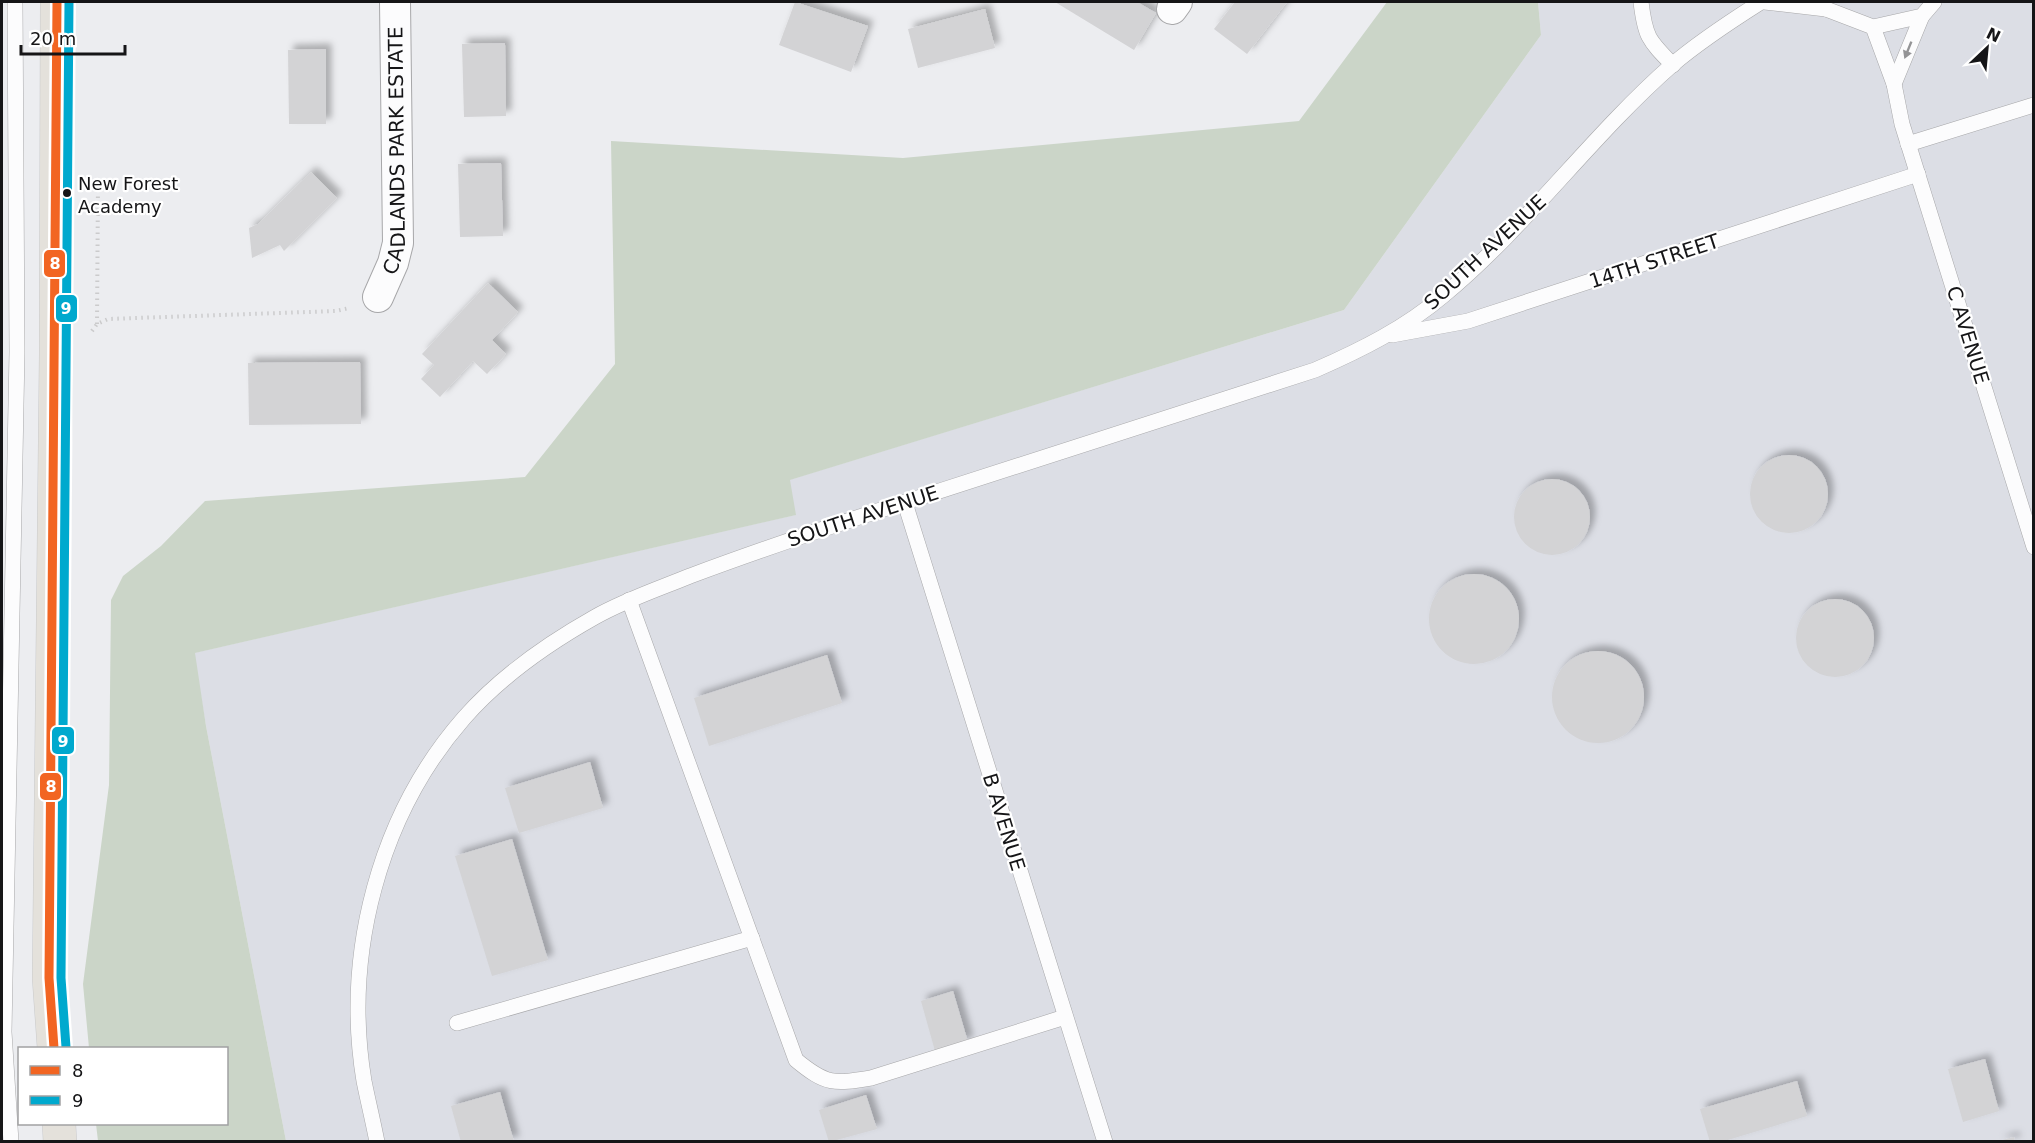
<svg xmlns="http://www.w3.org/2000/svg" width="2035" height="1143" font-family="'DejaVu Sans',sans-serif">
	<defs>
		<filter id="shadow"><feDropShadow dx="5.5" dy="-5.5" stdDeviation="3" flood-color="#0004"/></filter>
	</defs>
	<rect width="100%" height="100%" fill="#ecedf0"/>
	<!-- built -->
	<path fill="#dcdee5" d="M 1538,2 L 2033,2 L 2033,1141 L 286,1141 L 206,726 L 194,653 L 795,515 L 789,480 L 1344,310 L 1541,35 Z"/>
	<!-- forest -->
	<path fill="#cbd5c8" d="M 1387,2 L 1538,2 L 1541,35 L 1344,310 L 790,480 L 796,515 L 195,653 L 206,726 L 286,1141 L 98,1141 L 96,1124 L 226,1124 L 226,1048 L 89,1048 L 83,984 L 109,785 L 111,600 L 123,576 L 161,546 L 205,501 L 525,477 L 615,364 L 611,141 L 903,158 L 1299,121 Z"/>
	<!-- building -->
	<g fill="#d3d3d5" filter="url(#shadow)">
		<path d="M 795,2 L 868,26 L 851,72 L 779,45 Z"/>
		<path d="M 1055,2 L 1137,2 L 1156,13 L 1134,50 Z"/>
		<path d="M 1235,2 L 1287,2 L 1247,54 L 1214,29 Z"/>
		<path d="M 985,9 L 995,48 L 918,68 L 908,29 Z"/>
		<path d="M 505,43 L 506,116 L 464,117 L 462,44 Z"/>
		<path d="M 326,49 L 326,124 L 289,124 L 288,50 Z"/>
		<path d="M 501,163 L 503,236 L 460,237 L 458,164 Z"/>
		<path d="M 311,172 L 337,198 L 284,251 L 280,245 L 252,258 L 249,228 L 258,224 Z"/>
		<path d="M 488,283 L 518,312 L 492,340 L 506,354 L 487,374 L 473,361 L 440,397 L 421,379 L 434,365 L 422,354 Z"/>
		<path d="M 360,362 L 361,424 L 249,425 L 248,363 Z"/>
		<circle cx="1789" cy="494" r="39"/>
		<circle cx="1552" cy="517" r="38"/>
		<circle cx="1474" cy="619" r="45"/>
		<circle cx="1835" cy="638" r="39"/>
		<circle cx="1598" cy="697" r="46"/>
		<path d="M 827,655 L 842,703 L 709,746 L 694,698 Z"/>
		<path d="M 590,762 L 603,808 L 519,833 L 505,788 Z"/>
		<path d="M 512,839 L 548,960 L 492,976 L 455,856 Z"/>
		<path d="M 953,991 L 968,1042 L 935,1051 L 921,1001 Z"/>
		<path d="M 1985,1059 L 1999,1111 L 1963,1122 L 1948,1069 Z"/>
		<path d="M 1797,1081 L 1807,1116 L 1721,1142 L 1710,1142 L 1700,1109 Z"/>
		<path d="M 500,1092 L 514,1142 L 461,1142 L 451,1106 Z"/>
		<path d="M 866,1095 L 877,1129 L 829,1142 L 819,1110 Z"/>
		<path d="M 2014,1137 L 2015,1142 L 1999,1142 L 1999,1141 Z"/>
	</g>
	<g fill="none" stroke-linecap="round" stroke-linejoin="round">
		<defs>
			<g id="lane">
				<path d="M 1641,2 C 1645,36 1648,40 1673,65"/>
				<path d="M 1765,2 L 1826,9"/>
				<path d="M 1821,2 L 1826,9 L 1873,27 L 1922,16 L 1934,2"/>
				<path d="M 1873,27 L 1894,84 L 1902,124 L 2034,547"/>
				<path d="M 1894,84 L 1922,16"/>
				<path d="M 1908,144 L 2034,105"/>
				<path d="M 1392,335 L 1468,321 L 1918,174"/>
				<path d="M 905,503 L 1105,1142"/>
				<path d="M 629,600 L 796,1060 C 826,1085 834,1084 871,1078 L 1065,1017"/>
				<path d="M 457,1023 L 752,938"/>
				<path d="M 11,1142 L 4,1032 L 17,352 L 15,2"/>
				<path d="M 377,1142 C 373,1121 368,1101 364,1081 C 343,954 379,815 464,718 C 500,677 547,644 595,617 C 625,600 658,589 690,576 C 757,551 825,528 893,506 C 1033,461 1174,416 1315,370 C 1361,350 1405,328 1444,295 C 1527,226 1591,136 1672,65 C 1700,41 1731,21 1761,2"/>
			</g>
			<g id="street">
				<path d="M 1172,9 L 1177,2"/>
				<path id="s1" d="M 378,297 L 393,263 L 398,243 L 395,2"/>
			</g>
			<g id="primary">
				<path d="M 54,1048 L 49,978 L 56,354 L 57,2"/>
				<path d="M 59,1124 L 60,1142"/>
			</g>
		</defs>
		<!-- lane casing -->
		<use href="#lane" stroke="#a7a7a9" stroke-width="16"/>
		<!-- street casing -->
		<use href="#street" stroke="#a7a7a9" stroke-width="32"/>
		<!-- primary casing -->
		<use href="#primary" stroke="#c9cacb" stroke-width="34"/>
		<!-- path -->
		<g stroke="#cbcbcc" stroke-width="4" stroke-dasharray="1.5 4.5" stroke-linecap="butt">
			<path d="M 97,324 L 98,182"/>
			<path d="M 92,331 L 97,324 L 108,319 L 336,311 L 349,308"/>
		</g>
		<!-- lane -->
		<use href="#lane" stroke="#fcfcfd" stroke-width="15"/>
		<!-- street -->
		<use href="#street" stroke="#fcfcfd" stroke-width="30"/>
		<!-- primary -->
		<use href="#primary" stroke="#e4e1db" stroke-width="33"/>
		<defs>
			<path id="bus-1" d="M 54,1048 L 49,978 L 57,2"/>
			<path id="bus-2" d="M 66,1047 L 61,978 L 69,2"/>
		</defs>
		<!-- bus-1 casing -->
		<use href="#bus-1" stroke="#fff" stroke-width="14"/>
		<!-- bus-2 casing -->
		<use href="#bus-2" stroke="#fff" stroke-width="14"/>
		<!-- bus-1 -->
		<use href="#bus-1" stroke="#f26522" stroke-width="9"/>
		<!-- bus-2 -->
		<use href="#bus-2" stroke="#00a9ce" stroke-width="9"/>
	</g>
	<!-- one-way arrows -->
	<defs><path id="oneway-solid" d="M-6-.8H1V-3.2L6.5 0L1 3.2V.8H-6Z" transform="scale(1.5)"/></defs>
	<use fill="#949496" href="#oneway-solid" transform="translate(1908 50) rotate(112)"/>
	<!-- markers -->
	<circle fill="#151517" stroke="#fff" stroke-width="2" cx="67" cy="193" r="5"/>
	<g text-anchor="middle" dominant-baseline="central" stroke-width="4.5" stroke-linejoin="round" paint-order="stroke">
		<!-- bus labels -->
		<g font-size="18" fill="#151517" stroke="#fff" text-anchor="start">
			<text x="78" y="183">New Forest<tspan x="78" dy="23">Academy</tspan></text>
		</g>
		<!-- street labels -->
		<g font-size="20" fill="#151517" stroke="#fff">
			<text stroke="none"><textPath href="#s1" startOffset="150">CADLANDS PARK ESTATE</textPath></text>
			<text transform="translate(1485 252) rotate(-43)">SOUTH AVENUE</text>
			<text transform="translate(1654 261) rotate(-18)">14TH STREET</text>
			<text transform="translate(1968 335) rotate(73)">C AVENUE</text>
			<text transform="translate(863 516) rotate(-18)">SOUTH AVENUE</text>
			<text transform="translate(1004 822) rotate(73)">B AVENUE</text>
		</g>
	</g>
	<g stroke="#fff" stroke-width="2">
		<rect x="43" y="249" width="23" height="29" rx="6" fill="#f26522"/>
		<rect x="55" y="294" width="23" height="29" rx="6" fill="#00a9ce"/>
		<rect x="51" y="726" width="24" height="29" rx="6" fill="#00a9ce"/>
		<rect x="39" y="772" width="23" height="29" rx="6" fill="#f26522"/>
	</g>
	<g font-size="16" text-anchor="middle" font-weight="bold" fill="#fff">
		<text x="55" y="269">8</text>
		<text x="66" y="314">9</text>
		<text x="63" y="747">9</text>
		<text x="51" y="792">8</text>
	</g>
	<!-- border -->
	<rect width="2035" height="1143" fill="none" stroke="#151517" stroke-width="6"/>
	<!-- legend -->
	<rect x="18" y="1047" width="210" height="78" fill="#ffffff" stroke="#a1a1a2" stroke-width="1.5"/>
	<rect x="30" y="1066" width="30" height="9" fill="#f26522" stroke="#a1a1a2" stroke-width="1.5"/>
	<text x="72" y="1077" font-size="18" fill="#151517">8</text>
	<rect x="30" y="1096" width="30" height="9" fill="#00a9ce" stroke="#a1a1a2" stroke-width="1.5"/>
	<text x="72" y="1107" font-size="18" fill="#151517">9</text>
	<!-- north arrow -->
	<g transform="translate(1987 48) rotate(26)" stroke="#ffffff" stroke-width="4.5" paint-order="stroke">
	<path d="M0-4.5L10 22L0 15L-10 22Z" fill="#151517"/>
	<text y="-9" font-size="16" font-weight="bold" text-anchor="middle" fill="#151517">N</text>
	</g>
	<!-- scale -->
	<path d="M21 45v9h104v-9" fill="none" stroke="#151517" stroke-width="3"/>
	<text x="30" y="45" font-size="18" fill="#151517" stroke="#ffffff" stroke-width="4.5" paint-order="stroke">20 m</text>
</svg>
